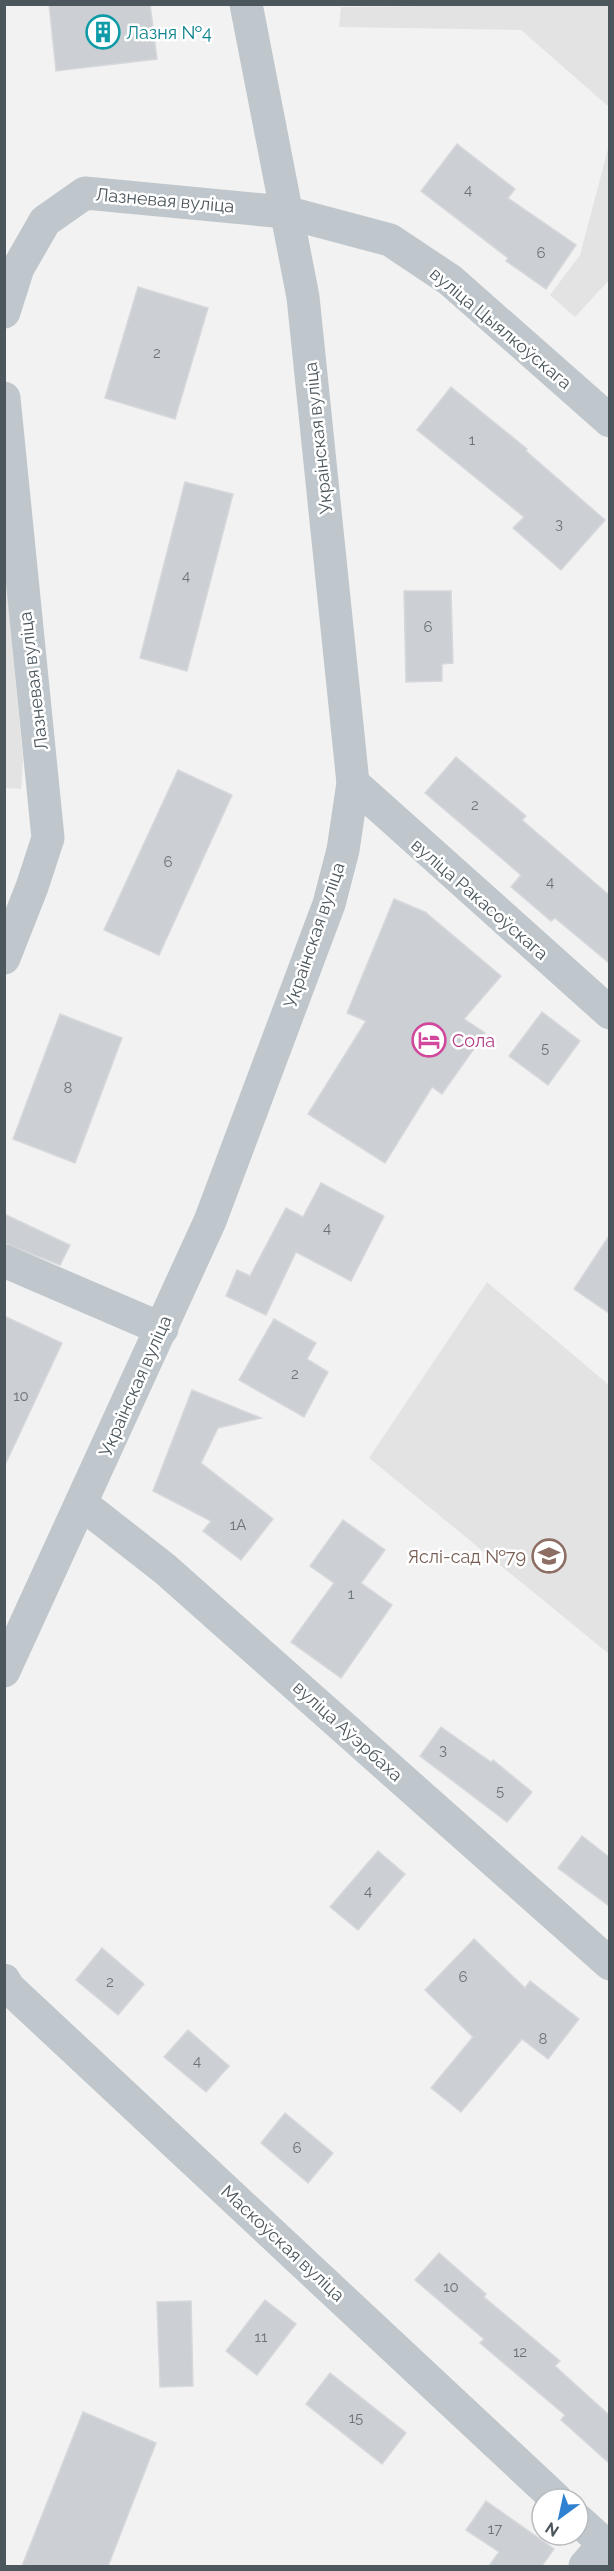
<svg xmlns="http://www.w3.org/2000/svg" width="614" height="2571" font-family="Raleway,sans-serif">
	<rect width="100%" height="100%" fill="#f3f2f2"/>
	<!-- education -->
	<g fill="#e4e3e3">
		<path d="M 520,5 L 609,5 L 609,107 L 521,30 L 339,27 L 341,7 Z"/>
		<path d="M 609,145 L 609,280 L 575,317 L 550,295 L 580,255 Z"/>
		<path d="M 4,556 L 23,760 L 21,789 L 5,788 Z"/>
		<path d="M 487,1282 L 609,1385 L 609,1654 L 369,1458 Z"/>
	</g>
	<!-- building -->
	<g fill="#cccfd3" stroke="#d6d8dc" stroke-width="1.5">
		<path d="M 49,4 L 150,4 L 157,59 L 56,71 Z"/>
		<path d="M 457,144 L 515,189 L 508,198 L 576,245 L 546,289 L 506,261 L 508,258 L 421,191 Z"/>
		<path d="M 138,287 L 208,308 L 175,419 L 105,398 Z"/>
		<path d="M 451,387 L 527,449 L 526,451 L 605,520 L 561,570 L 513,528 L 524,517 L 417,430 Z"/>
		<path d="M 185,482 L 233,494 L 187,671 L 140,658 Z"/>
		<path d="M 404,591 L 451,591 L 453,663 L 442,664 L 442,681 L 406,682 Z"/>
		<path d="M 456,757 L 526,816 L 522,820 L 609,895 L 609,963 L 555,918 L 551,921 L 511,887 L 521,875 L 425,793 Z"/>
		<path d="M 178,770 L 232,795 L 159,955 L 104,930 Z"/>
		<path d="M 394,899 L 425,912 L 501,976 L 464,1019 L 485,1033 L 442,1094 L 432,1087 L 385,1163 L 308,1114 L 366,1021 L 347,1013 Z"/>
		<path d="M 542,1012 L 580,1041 L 548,1085 L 509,1056 Z"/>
		<path d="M 60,1014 L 122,1038 L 75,1163 L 13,1139 Z"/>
		<path d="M 321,1183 L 384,1216 L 351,1281 L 296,1252 L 266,1315 L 226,1296 L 237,1270 L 250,1276 L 286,1208 L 303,1217 Z"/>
		<path d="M 4,1214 L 70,1245 L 60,1265 L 4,1243 Z"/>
		<path d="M 609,1236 L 609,1313 L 574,1289 Z"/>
		<path d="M 4,1316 L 62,1343 L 4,1467 Z"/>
		<path d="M 274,1319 L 316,1343 L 307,1359 L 328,1372 L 304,1417 L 239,1380 Z"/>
		<path d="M 192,1390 L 261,1418 L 218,1428 L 201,1463 L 273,1519 L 241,1560 L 203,1531 L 211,1521 L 153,1491 Z"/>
		<path d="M 343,1520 L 385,1550 L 361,1583 L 392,1605 L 341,1678 L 291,1642 L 334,1583 L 310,1566 Z"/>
		<path d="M 441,1727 L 491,1762 L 493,1760 L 532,1792 L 507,1822 L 420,1756 Z"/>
		<path d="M 582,1836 L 609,1857 L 609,1906 L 558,1868 Z"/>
		<path d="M 378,1851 L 405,1874 L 358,1930 L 330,1907 Z"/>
		<path d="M 474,1939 L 525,1988 L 530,1981 L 579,2019 L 548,2059 L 522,2039 L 461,2112 L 431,2088 L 473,2037 L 425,1990 Z"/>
		<path d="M 102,1948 L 144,1984 L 118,2015 L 76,1980 Z"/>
		<path d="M 188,2030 L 229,2066 L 206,2092 L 164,2057 Z"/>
		<path d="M 285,2113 L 333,2153 L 308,2183 L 261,2143 Z"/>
		<path d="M 439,2253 L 486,2294 L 484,2297 L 560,2361 L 555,2366 L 609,2415 L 609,2463 L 561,2420 L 565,2415 L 480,2343 L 484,2339 L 415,2280 Z"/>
		<path d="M 265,2300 L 296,2324 L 257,2375 L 226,2351 Z"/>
		<path d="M 191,2301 L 193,2386 L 160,2387 L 157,2302 Z"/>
		<path d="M 330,2373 L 406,2433 L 382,2464 L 306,2404 Z"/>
		<path d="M 83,2412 L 156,2443 L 108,2566 L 22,2566 Z"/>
		<path d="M 486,2501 L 554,2549 L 542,2566 L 489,2566 L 499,2552 L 466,2530 Z"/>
	</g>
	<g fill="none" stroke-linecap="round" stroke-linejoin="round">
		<!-- minor -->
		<g stroke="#bfc7cc" stroke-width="33">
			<path d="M 4,312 L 18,268 L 45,221 L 85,193 L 285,212 L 390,240 L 450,280 L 610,421"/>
			<path d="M 4,398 L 48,838 L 32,887 L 4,958"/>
			<path d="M 353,783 L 610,1013"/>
			<path d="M 4,1261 L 162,1329"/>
			<path d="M 82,1504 L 165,1569 L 610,1964"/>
			<path d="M 4,1671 L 210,1221 L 329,904 L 343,850 L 353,783 L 303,297 L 246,4"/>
			<path d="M 4,1980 L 9,1988 L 556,2499"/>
			<path d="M 578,2520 L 610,2549"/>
			<path d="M 585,2566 L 604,2544"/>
		</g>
	</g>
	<!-- icons -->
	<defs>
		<symbol id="building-ring" viewBox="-11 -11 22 22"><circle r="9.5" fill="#fff" stroke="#0f9aa8" stroke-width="1.5"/><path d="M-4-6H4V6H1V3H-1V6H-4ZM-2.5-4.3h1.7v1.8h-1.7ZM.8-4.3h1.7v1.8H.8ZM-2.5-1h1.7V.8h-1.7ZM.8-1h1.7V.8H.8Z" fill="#0f9aa8"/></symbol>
		<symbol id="hotel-ring" viewBox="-11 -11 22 22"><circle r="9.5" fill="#fff" stroke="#d1479c" stroke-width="1.5"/><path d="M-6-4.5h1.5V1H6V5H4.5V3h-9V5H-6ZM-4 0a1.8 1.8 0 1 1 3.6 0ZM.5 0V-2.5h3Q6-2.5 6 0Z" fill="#d1479c"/></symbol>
		<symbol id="school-ring" viewBox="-11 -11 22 22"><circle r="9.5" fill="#fff" stroke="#8d6e63" stroke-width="1.5"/><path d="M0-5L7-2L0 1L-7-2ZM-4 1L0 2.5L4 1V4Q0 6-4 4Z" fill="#8d6e63"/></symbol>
	</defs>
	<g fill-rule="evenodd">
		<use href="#building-ring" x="84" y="13" width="38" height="38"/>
		<use href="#hotel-ring" x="410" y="1021" width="38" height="38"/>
		<use href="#school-ring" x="530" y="1537" width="38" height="38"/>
	</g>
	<g text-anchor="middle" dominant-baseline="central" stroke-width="5" stroke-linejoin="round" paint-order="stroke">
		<!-- number labels -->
		<g font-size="15" fill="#6b747a">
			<text x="468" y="190">4</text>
			<text x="541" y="253">6</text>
			<text x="157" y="353">2</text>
			<text x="472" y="440">1</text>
			<text x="559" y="524">3</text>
			<text x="186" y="576">4</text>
			<text x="428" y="627">6</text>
			<text x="475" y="805">2</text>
			<text x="168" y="862">6</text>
			<text x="550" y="882">4</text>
			<text x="545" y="1048">5</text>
			<text x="68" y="1088">8</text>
			<text x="327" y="1228">4</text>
			<text x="295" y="1374">2</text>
			<text x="21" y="1396">10</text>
			<text x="238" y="1525">1А</text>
			<text x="351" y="1594">1</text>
			<text x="443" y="1750">3</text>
			<text x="500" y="1791">5</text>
			<text x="368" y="1891">4</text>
			<text x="463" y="1977">6</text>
			<text x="110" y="1982">2</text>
			<text x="543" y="2039">8</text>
			<text x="197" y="2061">4</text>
			<text x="297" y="2148">6</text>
			<text x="451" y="2287">10</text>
			<text x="261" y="2337">11</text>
			<text x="520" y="2352">12</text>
			<text x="356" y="2418">15</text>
			<text x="495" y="2529">17</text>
		</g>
		<!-- culture labels -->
		<g font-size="18" fill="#0d838f" stroke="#fff" text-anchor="start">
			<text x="126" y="32">Лазня №4</text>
		</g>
		<!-- street labels -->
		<g font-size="18" fill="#4b565d" stroke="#fff">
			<text transform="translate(165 200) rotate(5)">Лазневая вуліца</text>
			<text transform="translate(501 328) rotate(40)">вуліца Цыялкоўскага</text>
			<text transform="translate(318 438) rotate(-96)">Украінская вуліца</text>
			<text transform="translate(33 681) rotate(-97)">Лазневая вуліца</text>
			<text transform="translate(480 899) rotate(41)">вуліца Ракасоўскага</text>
			<text transform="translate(314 935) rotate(-71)">Украінская вуліца</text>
			<text transform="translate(135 1386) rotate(-66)">Украінская вуліца</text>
			<text transform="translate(348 1731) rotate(42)">вуліца Аўэрбаха</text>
			<text transform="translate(283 2243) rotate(43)">Маскоўская вуліца</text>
		</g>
		<!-- hotel labels -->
		<g font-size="18" fill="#b23c85" stroke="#fff" text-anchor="start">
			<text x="452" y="1040">Сола</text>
		</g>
		<!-- education labels -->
		<g font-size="18" fill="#785e54" stroke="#fff" text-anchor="end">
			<text x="526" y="1556">Яслі-сад №79</text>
		</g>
	</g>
	<!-- border -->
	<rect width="614" height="2571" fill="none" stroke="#4b565d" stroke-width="12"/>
	<!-- north arrow -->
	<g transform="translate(560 2517) rotate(213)"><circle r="28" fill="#ffffff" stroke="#b7bbbe" stroke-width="1.5"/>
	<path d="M0-4.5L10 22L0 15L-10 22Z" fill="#2f82d1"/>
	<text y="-9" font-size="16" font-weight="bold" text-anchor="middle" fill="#4b565d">N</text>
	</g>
</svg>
